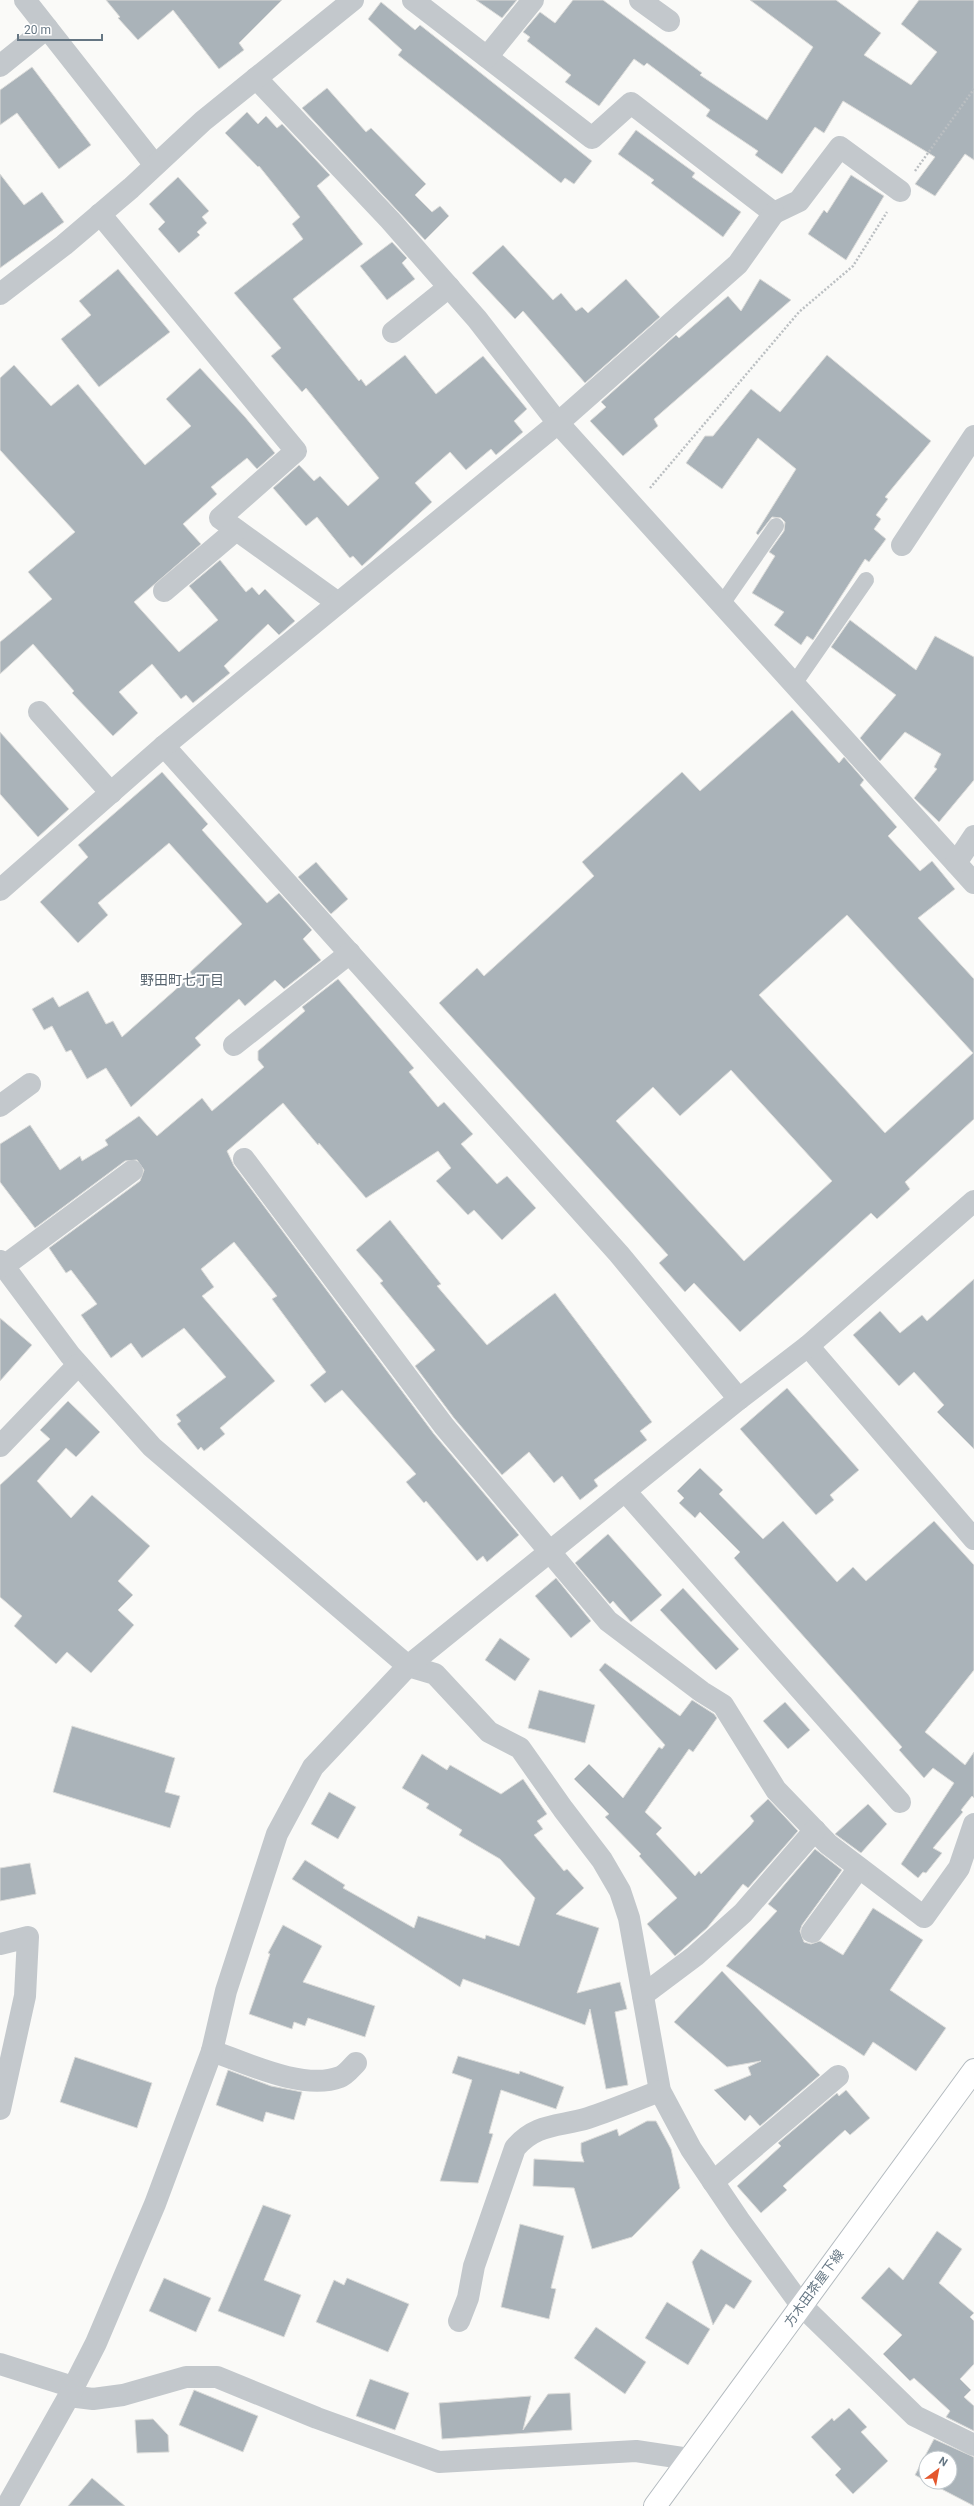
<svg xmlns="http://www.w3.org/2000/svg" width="974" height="2506" font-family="Roboto,'Noto Sans JP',sans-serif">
	<rect width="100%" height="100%" fill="#fafaf8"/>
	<!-- building -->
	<g fill="#aab3b9" stroke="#dcdcda" fill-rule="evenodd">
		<path d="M 106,0 L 282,0 L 239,43 L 244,50 L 219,69 L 173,10 L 138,40 L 118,18 L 120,17 Z"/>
		<path d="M 476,0 L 517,0 L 502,18 Z"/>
		<path d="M 573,0 L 603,0 L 702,73 L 700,75 L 767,120 L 813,47 L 750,0 L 836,0 L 881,33 L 864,55 L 911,85 L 937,52 L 901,24 L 919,0 L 974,0 L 974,160 L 965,154 L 935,196 L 915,184 L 935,157 L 843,101 L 824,133 L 815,127 L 782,174 L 755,155 L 758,151 L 706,116 L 710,110 L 647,63 L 644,66 L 634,59 L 599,106 L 565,82 L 571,75 L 527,41 L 530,37 L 523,32 L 540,12 L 555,23 Z"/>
		<path d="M 381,2 L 415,30 L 420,25 L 592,161 L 574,184 L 565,178 L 561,183 L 398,55 L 402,50 L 368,19 Z"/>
		<path d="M 32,67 L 91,145 L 59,169 L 17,113 L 0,125 L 0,90 Z"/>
		<path d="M 327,88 L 366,132 L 371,128 L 426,184 L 415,195 L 432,212 L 440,206 L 449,216 L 425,240 L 302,108 Z"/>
		<path d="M 247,112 L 258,124 L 266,116 L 277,128 L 282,124 L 330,175 L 317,186 L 363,244 L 293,299 L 359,381 L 361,379 L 366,386 L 405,355 L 436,394 L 483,356 L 527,409 L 514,421 L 523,432 L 496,455 L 491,449 L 466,470 L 450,452 L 415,483 L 432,502 L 362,566 L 353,556 L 350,558 L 317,517 L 306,526 L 273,488 L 299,465 L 314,481 L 320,476 L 348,506 L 379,478 L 306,388 L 302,392 L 271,356 L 281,348 L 234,293 L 303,239 L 292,224 L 300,217 L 259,166 L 258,167 L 225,133 Z"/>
		<path d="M 636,130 L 695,173 L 692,177 L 741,212 L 723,237 L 651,183 L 654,180 L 618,154 Z"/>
		<path d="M 0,174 L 24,205 L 42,192 L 64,222 L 0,268 Z"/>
		<path d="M 851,175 L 884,196 L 846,260 L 808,234 L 824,210 L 827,213 Z"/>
		<path d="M 178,177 L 209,211 L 202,217 L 207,223 L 197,232 L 200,235 L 179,253 L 158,229 L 165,222 L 149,204 Z"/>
		<path d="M 392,242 L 407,258 L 402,263 L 415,279 L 387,300 L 360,266 Z"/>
		<path d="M 503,245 L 553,300 L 561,293 L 576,311 L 582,307 L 588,313 L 626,279 L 660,317 L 585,383 L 523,311 L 515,319 L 472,273 Z"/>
		<path d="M 118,269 L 170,332 L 99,387 L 61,339 L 91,315 L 79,301 Z"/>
		<path d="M 760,279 L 791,300 L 654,419 L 658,426 L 623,456 L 590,421 L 606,407 L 601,402 L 676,335 L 679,338 L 728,296 L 741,311 Z"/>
		<path d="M 827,355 L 931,441 L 885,497 L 888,499 L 876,515 L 881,519 L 874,529 L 886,539 L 869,562 L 865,559 L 813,640 L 807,636 L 801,645 L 774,625 L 784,612 L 752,593 L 775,556 L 769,552 L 784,531 L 785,522 L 781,518 L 772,517 L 758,535 L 756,533 L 796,469 L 758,438 L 722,489 L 686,463 L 705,436 L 713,436 L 751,389 L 780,412 Z"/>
		<path d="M 14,365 L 51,406 L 78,384 L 145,465 L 191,426 L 166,399 L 200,368 L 245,417 L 275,453 L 257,469 L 247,458 L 211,487 L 217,494 L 183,524 L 201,544 L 134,602 L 179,652 L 218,620 L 189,586 L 220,560 L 246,592 L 252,587 L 259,595 L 265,589 L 295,621 L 279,635 L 268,624 L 224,666 L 230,673 L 193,703 L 186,695 L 181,699 L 152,664 L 119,692 L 138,713 L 113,736 L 72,693 L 74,691 L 33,644 L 0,674 L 0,642 L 52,599 L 28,572 L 75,532 L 0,450 L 0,378 Z"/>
		<path d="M 850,620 L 916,670 L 935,636 L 974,657 L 974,780 L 939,822 L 914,798 L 937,769 L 934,767 L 941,754 L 905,732 L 880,761 L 860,738 L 896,695 L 831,647 Z"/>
		<path d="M 792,710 L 839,763 L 844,757 L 864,780 L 860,785 L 897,827 L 888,836 L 920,871 L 932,861 L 955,889 L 918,918 L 974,979 L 974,1119 L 905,1182 L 910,1189 L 877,1219 L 871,1213 L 740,1332 L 694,1283 L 685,1292 L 659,1263 L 668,1255 L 439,1003 L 477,968 L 484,976 L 594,876 L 582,862 L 682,772 L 700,791 ZM 847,915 L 973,1053 L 885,1133 L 759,995 ZM 731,1070 L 832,1181 L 744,1261 L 616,1121 L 653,1087 L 680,1116 Z"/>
		<path d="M 0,732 L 69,809 L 38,837 L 0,794 Z"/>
		<path d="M 162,772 L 208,824 L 202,830 L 267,903 L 279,893 L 312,930 L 303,939 L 321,960 L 284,989 L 275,980 L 245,1006 L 239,999 L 195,1038 L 201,1045 L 131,1107 L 106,1068 L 87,1079 L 71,1050 L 66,1052 L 52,1026 L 44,1030 L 32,1009 L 53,997 L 59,1007 L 88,991 L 106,1024 L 113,1021 L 122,1037 L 192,975 L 190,972 L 242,924 L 169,843 L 98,903 L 108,915 L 78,943 L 40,902 L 88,857 L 78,845 Z"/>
		<path d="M 316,862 L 348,899 L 331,914 L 298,877 Z"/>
		<path d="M 338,979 L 414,1068 L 409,1072 L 438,1107 L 444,1102 L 473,1134 L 461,1144 L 497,1184 L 507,1176 L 536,1208 L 502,1240 L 474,1210 L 468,1215 L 436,1181 L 451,1168 L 438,1151 L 366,1198 L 319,1143 L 318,1145 L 283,1103 L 227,1151 L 234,1166 L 434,1434 L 519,1535 L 487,1562 L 483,1556 L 477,1561 L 426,1501 L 424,1503 L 406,1482 L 416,1474 L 342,1390 L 325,1403 L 310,1385 L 326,1372 L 272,1299 L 277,1296 L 234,1242 L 201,1269 L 214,1287 L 202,1296 L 275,1381 L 220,1428 L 225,1434 L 204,1451 L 201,1447 L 198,1450 L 177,1424 L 181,1421 L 176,1415 L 226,1377 L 184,1328 L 142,1358 L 131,1343 L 111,1358 L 81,1315 L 97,1304 L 71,1270 L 66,1273 L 49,1248 L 140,1181 L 144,1170 L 137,1160 L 125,1161 L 35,1228 L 0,1182 L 0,1144 L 30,1125 L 60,1170 L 80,1156 L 82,1161 L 108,1145 L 105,1140 L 139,1116 L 157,1136 L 202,1098 L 212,1111 L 264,1067 L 258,1060 L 258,1051 L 305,1011 L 302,1007 Z"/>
		<path d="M 390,1220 L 441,1284 L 437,1286 L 487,1345 L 555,1293 L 652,1422 L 640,1431 L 647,1440 L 594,1480 L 598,1486 L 580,1500 L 562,1476 L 554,1483 L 529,1452 L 502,1475 L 454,1418 L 415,1366 L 435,1350 L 380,1283 L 383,1281 L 356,1250 Z"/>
		<path d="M 974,1279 L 974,1449 L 937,1412 L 944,1405 L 914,1372 L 899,1386 L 853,1335 L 880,1311 L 900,1333 L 922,1315 L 927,1321 Z"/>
		<path d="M 0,1318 L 32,1345 L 0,1381 Z"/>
		<path d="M 787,1388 L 859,1470 L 830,1495 L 834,1500 L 816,1515 L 740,1429 Z"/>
		<path d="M 68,1401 L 100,1432 L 76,1457 L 66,1448 L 37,1481 L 71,1518 L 92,1495 L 150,1546 L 118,1581 L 133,1595 L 118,1610 L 134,1625 L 91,1673 L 67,1652 L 56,1664 L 14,1626 L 22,1616 L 0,1597 L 0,1485 L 50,1439 L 40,1430 Z"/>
		<path d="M 700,1468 L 723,1490 L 719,1494 L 763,1539 L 783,1521 L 837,1582 L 853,1567 L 866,1581 L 934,1521 L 974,1565 L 974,1670 L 925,1732 L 965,1765 L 974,1752 L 974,1798 L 972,1796 L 961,1810 L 963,1812 L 933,1848 L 942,1853 L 926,1873 L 923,1872 L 918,1878 L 901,1864 L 954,1783 L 933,1768 L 924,1778 L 899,1750 L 902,1747 L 734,1558 L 740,1552 L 700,1512 L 695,1518 L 679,1503 L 684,1498 L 677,1491 Z"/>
		<path d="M 608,1534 L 662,1595 L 631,1622 L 613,1601 L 610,1604 L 575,1563 Z"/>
		<path d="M 556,1578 L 591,1621 L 571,1638 L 535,1596 Z"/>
		<path d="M 683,1588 L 739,1649 L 716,1670 L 660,1610 Z"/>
		<path d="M 500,1638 L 530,1659 L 515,1681 L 485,1660 Z"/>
		<path d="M 605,1663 L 680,1716 L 692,1700 L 714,1714 L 717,1718 L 693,1752 L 689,1749 L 645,1812 L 662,1828 L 656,1834 L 695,1876 L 699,1871 L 701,1874 L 750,1826 L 754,1821 L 750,1816 L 768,1799 L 798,1831 L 748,1888 L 743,1884 L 707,1928 L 675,1956 L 647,1924 L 677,1898 L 639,1856 L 641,1854 L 605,1817 L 609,1814 L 574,1779 L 589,1764 L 623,1798 L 659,1747 L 662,1749 L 665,1745 L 599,1670 Z"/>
		<path d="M 539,1690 L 595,1705 L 585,1743 L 528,1728 Z"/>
		<path d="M 785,1702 L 810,1730 L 788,1749 L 763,1721 Z"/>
		<path d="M 72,1726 L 175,1758 L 165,1792 L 180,1796 L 170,1828 L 53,1792 Z"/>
		<path d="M 422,1754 L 447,1770 L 450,1765 L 501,1794 L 523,1779 L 547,1814 L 537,1821 L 543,1829 L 534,1835 L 564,1871 L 567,1869 L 584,1888 L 556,1914 L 599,1928 L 577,1993 L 620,1982 L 627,2009 L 615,2012 L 628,2085 L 606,2089 L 590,2009 L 585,2025 L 463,1979 L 460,1987 L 292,1879 L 305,1860 L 345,1885 L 343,1888 L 414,1928 L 418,1916 L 485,1939 L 486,1935 L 519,1946 L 535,1898 L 500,1859 L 459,1835 L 462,1830 L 426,1808 L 429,1804 L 402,1788 Z"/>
		<path d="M 329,1792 L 356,1807 L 338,1839 L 311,1824 Z"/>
		<path d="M 868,1804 L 887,1824 L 861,1853 L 835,1834 Z"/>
		<path d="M 815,1849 L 842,1870 L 802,1925 L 800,1931 L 804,1942 L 811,1944 L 820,1941 L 843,1955 L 873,1908 L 923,1940 L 890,1990 L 946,2028 L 916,2071 L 873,2042 L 864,2056 L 726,1966 L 777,1911 L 768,1904 Z"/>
		<path d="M 30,1863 L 36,1894 L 0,1901 L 0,1868 Z"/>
		<path d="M 283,1925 L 322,1946 L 303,1982 L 375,2006 L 365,2037 L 308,2018 L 305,2026 L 294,2022 L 292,2029 L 249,2014 L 270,1954 L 268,1953 Z"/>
		<path d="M 722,1971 L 820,2075 L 760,2126 L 750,2115 L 745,2121 L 714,2090 L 751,2075 L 748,2067 L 761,2061 L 727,2067 L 674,2022 Z"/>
		<path d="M 458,2056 L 519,2074 L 520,2071 L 564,2087 L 556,2109 L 501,2090 L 489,2133 L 493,2134 L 478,2183 L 440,2181 L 472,2080 L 452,2073 Z"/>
		<path d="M 75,2057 L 152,2083 L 137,2128 L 60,2102 Z"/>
		<path d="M 228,2070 L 271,2086 L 302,2092 L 294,2120 L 266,2112 L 263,2122 L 216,2105 Z"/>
		<path d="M 846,2090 L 870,2118 L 850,2135 L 845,2130 L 783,2186 L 787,2190 L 761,2213 L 737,2186 L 781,2146 L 778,2143 L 837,2093 L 839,2096 Z"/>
		<path d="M 647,2121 L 656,2121 L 671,2149 L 680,2188 L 632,2237 L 592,2249 L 574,2188 L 533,2186 L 534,2159 L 584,2162 L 581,2153 L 581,2143 L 617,2129 L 619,2136 Z"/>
		<path d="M 263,2205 L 291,2215 L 264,2280 L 301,2295 L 284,2337 L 218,2311 Z"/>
		<path d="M 520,2224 L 564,2236 L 551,2288 L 556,2289 L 549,2319 L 501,2307 Z"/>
		<path d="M 937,2231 L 962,2249 L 939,2283 L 974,2313 L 970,2317 L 974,2321 L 974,2364 L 960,2379 L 971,2390 L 964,2397 L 974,2406 L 974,2431 L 946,2417 L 950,2411 L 914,2378 L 910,2381 L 883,2354 L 902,2335 L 861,2298 L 889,2267 L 903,2280 Z"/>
		<path d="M 701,2249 L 752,2281 L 734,2309 L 726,2304 L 713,2325 L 692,2262 Z"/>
		<path d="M 164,2278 L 211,2298 L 196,2332 L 149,2311 Z"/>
		<path d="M 347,2278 L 409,2304 L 388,2352 L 316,2322 L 334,2280 L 344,2285 Z"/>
		<path d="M 667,2302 L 710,2329 L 688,2365 L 645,2338 Z"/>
		<path d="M 596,2327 L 646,2362 L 625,2394 L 574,2358 Z"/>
		<path d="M 370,2379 L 409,2393 L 395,2430 L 356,2416 Z"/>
		<path d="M 194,2390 L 258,2416 L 243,2452 L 179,2425 Z"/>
		<path d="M 570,2393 L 572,2430 L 442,2439 L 439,2403 L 531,2396 L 523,2430 L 548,2394 Z"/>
		<path d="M 849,2408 L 867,2427 L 861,2432 L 888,2461 L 853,2494 L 835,2475 L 841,2469 L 811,2437 L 832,2418 L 834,2421 Z"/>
		<path d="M 153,2419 L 168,2435 L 169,2452 L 137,2453 L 135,2420 Z"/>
		<path d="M 934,2439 L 974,2457 L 974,2506 L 928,2482 L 950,2482 L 950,2458 L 926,2458 L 926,2481 L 915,2475 Z"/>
		<path d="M 92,2478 L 125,2506 L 68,2506 Z"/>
	</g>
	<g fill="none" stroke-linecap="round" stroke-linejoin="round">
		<defs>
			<path id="secondary" d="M 655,2506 L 974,2070"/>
		</defs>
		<!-- secondary casing -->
		<use href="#secondary" stroke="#b3babf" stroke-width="24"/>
		<!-- path -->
		<g stroke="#bbbfc2" stroke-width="2.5" stroke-dasharray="2 2" stroke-linecap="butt">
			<path d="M 915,171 L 974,89"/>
			<path d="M 650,488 L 799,312 L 853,266 L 887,212"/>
		</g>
		<!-- lane -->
		<g stroke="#c3c8cc" stroke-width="16">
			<path d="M 722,604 L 776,526"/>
			<path d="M 794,684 L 866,580"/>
		</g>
		<!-- street -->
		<g stroke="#c3c8cc" stroke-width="22">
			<path d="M 25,0 L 154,164"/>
			<path d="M 413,0 L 592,138 L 631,103 L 774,213 L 799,201 L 840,147 L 900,191"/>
			<path d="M 640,0 L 669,21"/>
			<path d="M 487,57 L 533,0"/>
			<path d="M 0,66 L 47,28"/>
			<path d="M 256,78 L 390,220 L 477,319 L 558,423 L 974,883"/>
			<path d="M 100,214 L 296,451 L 220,518 L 338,603"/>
			<path d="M 0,294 L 64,245 L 131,188 L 203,121 L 353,0"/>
			<path d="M 393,332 L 449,287"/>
			<path d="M 902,545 L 974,436"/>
			<path d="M 164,591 L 236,530"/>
			<path d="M 39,712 L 111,793"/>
			<path d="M 164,746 L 619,1254 L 739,1399"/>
			<path d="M 956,863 L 974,836"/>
			<path d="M 0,890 L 164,746 L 558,423 L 738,264 L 774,213"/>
			<path d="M 234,1045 L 350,953"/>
			<path d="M 0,1106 L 30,1084"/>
			<path d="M 244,1159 L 444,1426 L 608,1621 L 702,1692 L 723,1705 L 776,1790 L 828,1844 L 924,1917 L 959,1868 L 974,1824"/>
			<path d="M 0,1261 L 70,1355 L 152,1447 L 408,1666 L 435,1674 L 489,1732 L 520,1748 L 563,1809 L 602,1860 L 620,1891 L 629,1918 L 660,2091 L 691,2149 L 739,2220 L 801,2305 L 915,2416 L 974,2445"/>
			<path d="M 4,1266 L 132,1171"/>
			<path d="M 808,1346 L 974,1539"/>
			<path d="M 0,1446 L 78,1365"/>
			<path d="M 625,1491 L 900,1802"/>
			<path d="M 812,1932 L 859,1868"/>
			<path d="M 0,1944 L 28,1937 L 25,1996 L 0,2109"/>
			<path d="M 643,1995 L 695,1956 L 743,1913 L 815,1830"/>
			<path d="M 212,2051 C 246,2063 304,2091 340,2077 C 346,2075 351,2068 356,2063"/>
			<path d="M 713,2182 L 838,2076"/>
			<path d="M 459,2321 L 468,2298 L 474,2266 L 515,2148 C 536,2123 559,2127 588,2118 C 612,2110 636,2100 660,2091"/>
			<path d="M 0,2364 L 73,2387"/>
			<path d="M 69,2396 L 93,2399 L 123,2395 L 186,2377 L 217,2377 L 317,2418 L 439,2462 L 636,2451 L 689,2459"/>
			<path d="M 7,2506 L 69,2396 L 96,2343 L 155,2204 L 212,2051 L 226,1991 L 277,1834 L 313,1767 L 408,1666 L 739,1399 L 808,1346 L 974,1201"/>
		</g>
		<!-- secondary -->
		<use href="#secondary" stroke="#fff" stroke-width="22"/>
	</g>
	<g text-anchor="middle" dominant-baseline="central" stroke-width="4" stroke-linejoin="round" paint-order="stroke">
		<!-- street labels -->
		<g font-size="13" fill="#657683" stroke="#fff">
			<text transform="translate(814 2288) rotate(-54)">方木田茶屋下線</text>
		</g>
		<!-- neighbourhood labels -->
		<g font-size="14" fill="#57646e" stroke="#fff">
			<text x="182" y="980">野田町七丁目</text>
		</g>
	</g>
	<!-- north arrow -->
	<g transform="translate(938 2470) rotate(32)"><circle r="19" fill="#ffffff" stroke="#c1c8cd"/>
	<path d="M0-3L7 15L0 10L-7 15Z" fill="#e4572e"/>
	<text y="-6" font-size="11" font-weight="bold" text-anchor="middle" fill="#657683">N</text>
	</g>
	<!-- scale -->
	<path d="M18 34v6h84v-6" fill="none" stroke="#657683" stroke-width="2"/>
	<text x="24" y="34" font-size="12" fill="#657683" stroke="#ffffff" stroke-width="3" paint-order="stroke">20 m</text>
</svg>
